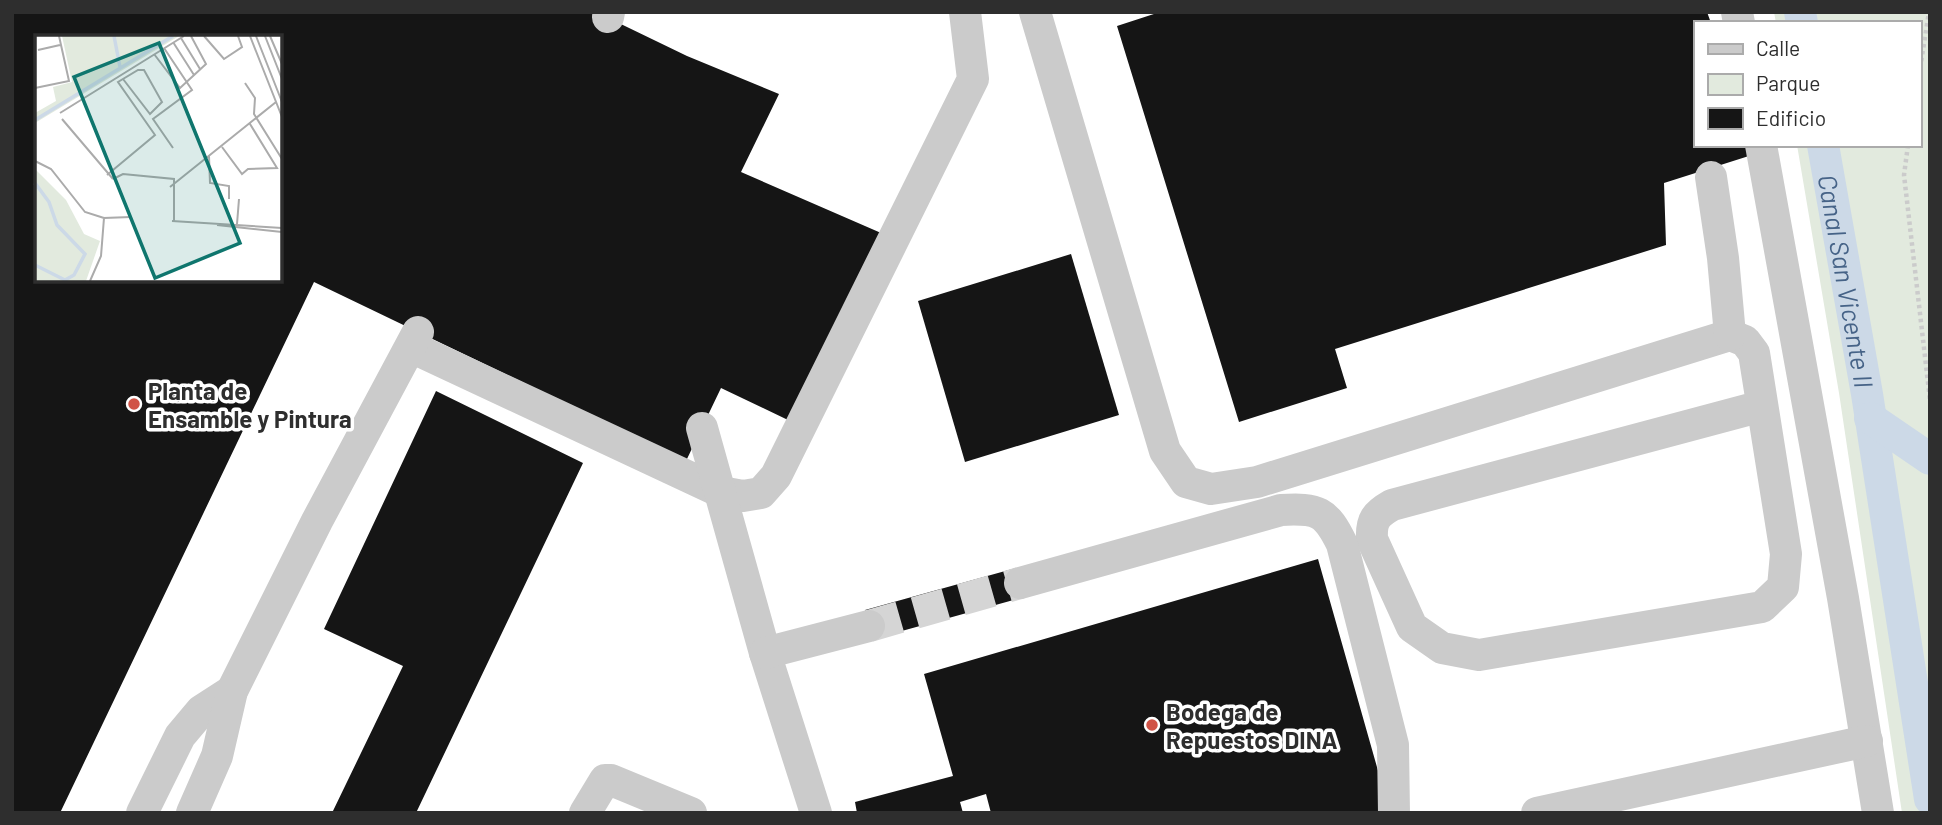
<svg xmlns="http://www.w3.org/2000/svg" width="1942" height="825" font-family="Barlow,sans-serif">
	<rect width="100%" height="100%" fill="#fff"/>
	<!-- green -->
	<path fill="#e2eade" d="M 1774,12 L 1930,12 L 1930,813 L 1902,813 L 1839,393 L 1797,145 L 1919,145 L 1919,23 L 1776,23 Z"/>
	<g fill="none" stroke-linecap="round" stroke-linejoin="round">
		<!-- canal -->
		<g stroke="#ccd9e7" stroke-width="32">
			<path d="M 1800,12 L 1802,23"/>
			<path id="s1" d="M 1823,145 L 1867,394 L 1930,799"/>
			<path d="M 1870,418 L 1930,459"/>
		</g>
	</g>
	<!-- building -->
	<g fill="#151515" fill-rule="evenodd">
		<path d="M 12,12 L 596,12 L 687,56 L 779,94 L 741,172 L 888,236 L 788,420 L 721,388 L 686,461 L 314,282 L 60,813 L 12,813 ZM 37,37 L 280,37 L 280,280 L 37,280 Z"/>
		<path d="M 1160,12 L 1707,12 L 1711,23 L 1695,23 L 1695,145 L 1749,145 L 1752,155 L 1664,183 L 1666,245 L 1335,349 L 1347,388 L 1239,422 L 1117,26 Z"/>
		<path d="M 1071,254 L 1119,415 L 965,462 L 918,301 Z"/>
		<path d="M 436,391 L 583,463 L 416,813 L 332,813 L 403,666 L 324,629 Z"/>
		<path d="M 1318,559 L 1390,813 L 991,813 L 986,794 L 960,802 L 963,813 L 857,813 L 855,802 L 953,776 L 924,674 Z"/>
		<path d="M 1016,568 L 1024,597 L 873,639 L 865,610 Z"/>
	</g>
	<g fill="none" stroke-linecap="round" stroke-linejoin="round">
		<!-- minor-tunnel -->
		<path stroke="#d5d5d5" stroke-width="32" stroke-dasharray="32 16" stroke-linecap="butt" d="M 869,626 L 1020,583"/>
		<!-- path -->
		<g stroke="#cbcbcb" stroke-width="4.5" stroke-dasharray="3.5 3.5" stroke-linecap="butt">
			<path d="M 1919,75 L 1929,12"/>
			<path d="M 1908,145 L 1904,175 L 1930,400"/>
		</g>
		<!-- minor -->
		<g stroke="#cbcbcb" stroke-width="32">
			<path d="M 1035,12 L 1165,451 L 1186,482 L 1211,489 L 1257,482 L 1730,335 L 1745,341 L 1754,353 L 1786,554 L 1783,587 L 1762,607 L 1479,655 L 1442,648 L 1412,627 L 1372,539 C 1371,520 1376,514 1392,505 L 1762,406"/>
			<path d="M 1737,12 L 1739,23"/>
			<path d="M 608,17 L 609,12"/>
			<path d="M 1761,145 L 1843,598 L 1878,813"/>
			<path d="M 1711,177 L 1723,258 L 1730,335"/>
			<path d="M 411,347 L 721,492 L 743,496 L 761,493 L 776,476 L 973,79 L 965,12"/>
			<path d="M 702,428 L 765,653 L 816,813"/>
			<path d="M 1020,583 L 1281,510 C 1318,508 1326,511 1342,544 L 1393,745 L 1394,813"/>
			<path d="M 765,653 L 869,626"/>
			<path d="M 142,813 L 180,736 L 201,711 L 232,691"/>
			<path d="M 192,813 L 217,756 L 232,691 L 317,521 L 418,332"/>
			<path d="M 585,813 L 605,780 L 611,780 L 691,813"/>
			<path d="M 1537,813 L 1867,741"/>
		</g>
	</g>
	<!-- markers -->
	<g fill="#d05346" stroke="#fff" stroke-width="2.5">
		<circle cx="134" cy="404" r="7"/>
		<circle cx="1152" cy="725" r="7"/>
	</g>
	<g text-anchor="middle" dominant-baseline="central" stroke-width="7" stroke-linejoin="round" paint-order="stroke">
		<!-- poi labels -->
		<g font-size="24" font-weight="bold" fill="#2e2e2e" stroke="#fff" text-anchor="start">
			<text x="148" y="390">Planta de<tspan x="148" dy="28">Ensamble y Pintura</tspan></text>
			<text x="1166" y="711">Bodega de<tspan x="1166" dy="28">Repuestos DINA</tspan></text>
		</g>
		<!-- water labels -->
		<g font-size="26" font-style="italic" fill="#466387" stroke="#fff">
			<text stroke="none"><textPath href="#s1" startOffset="138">Canal San Vicente II</textPath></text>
		</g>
	</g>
	<!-- overview -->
	<g transform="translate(35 35)">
		<rect width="247" height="247" fill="#fff"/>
		<path d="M 27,1 L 144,1 L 0,88 L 0,78 L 21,66 L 18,52 L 37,47 ZM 0,134 L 31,165 L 49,199 L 65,206 L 51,246 L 0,246 Z" fill="#e2eade"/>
		<path fill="none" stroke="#ccd9e7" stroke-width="3.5" d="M 79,1 L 85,32M 0,85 L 138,1M 0,148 L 14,167 L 22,190 L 50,219 L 39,240 L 30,245 L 0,230"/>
		<path fill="none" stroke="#ababab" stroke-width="2" d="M 169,1 L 189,24 L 207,12 L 203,1M 215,1 L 247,82M 221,1 L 247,67M 230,1 L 247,44M 235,1 L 247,29M 146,3 L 165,34M 138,7 L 159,40M 129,13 L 157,55 L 118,84 L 138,113M 3,15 L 25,10M 119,19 L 145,53 L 171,29 L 156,1M 210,48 L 220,63 L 219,79 L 247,124M 0,53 L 34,46 L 24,1M 25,78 L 149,1M 27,84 L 78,144M 187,112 L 207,139 L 213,134 L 242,133 L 215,89M 174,121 L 175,148 L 194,151 L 194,164M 0,126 L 16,134 L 50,177 L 69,183M 72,140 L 120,100 L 83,47 L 103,35 L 109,35 L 127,67 L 115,79 L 88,44M 78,144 L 88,139 L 139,144 L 139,186M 135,152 L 241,67M 137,186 L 247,193M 202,189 L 204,164M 182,190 L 247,197M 55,246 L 66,221 L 69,183 L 96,182"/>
		<path fill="#0f766e" fill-opacity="0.15" stroke="#0f766e" stroke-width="3.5" d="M 124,8 L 205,208 L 120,243 L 39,42 Z"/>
		<rect width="247" height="247" fill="none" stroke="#2e2e2e" stroke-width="3.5"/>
	</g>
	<!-- border -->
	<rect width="1942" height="825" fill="none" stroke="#2e2e2e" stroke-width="28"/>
	<!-- legend -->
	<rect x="1694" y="21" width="228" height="126" fill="#ffffff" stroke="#ababab" stroke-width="2"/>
	<rect x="1708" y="44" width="35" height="10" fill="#cbcbcb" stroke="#ababab" stroke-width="2"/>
	<text x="1756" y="56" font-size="21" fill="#2e2e2e">Calle</text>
	<rect x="1708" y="74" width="35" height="21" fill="#e2eade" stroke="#ababab" stroke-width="2"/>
	<text x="1756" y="91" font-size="21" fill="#2e2e2e">Parque</text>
	<rect x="1708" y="108" width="35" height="21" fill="#151515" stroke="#ababab" stroke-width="2"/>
	<text x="1756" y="126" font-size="21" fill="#2e2e2e">Edificio</text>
</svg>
